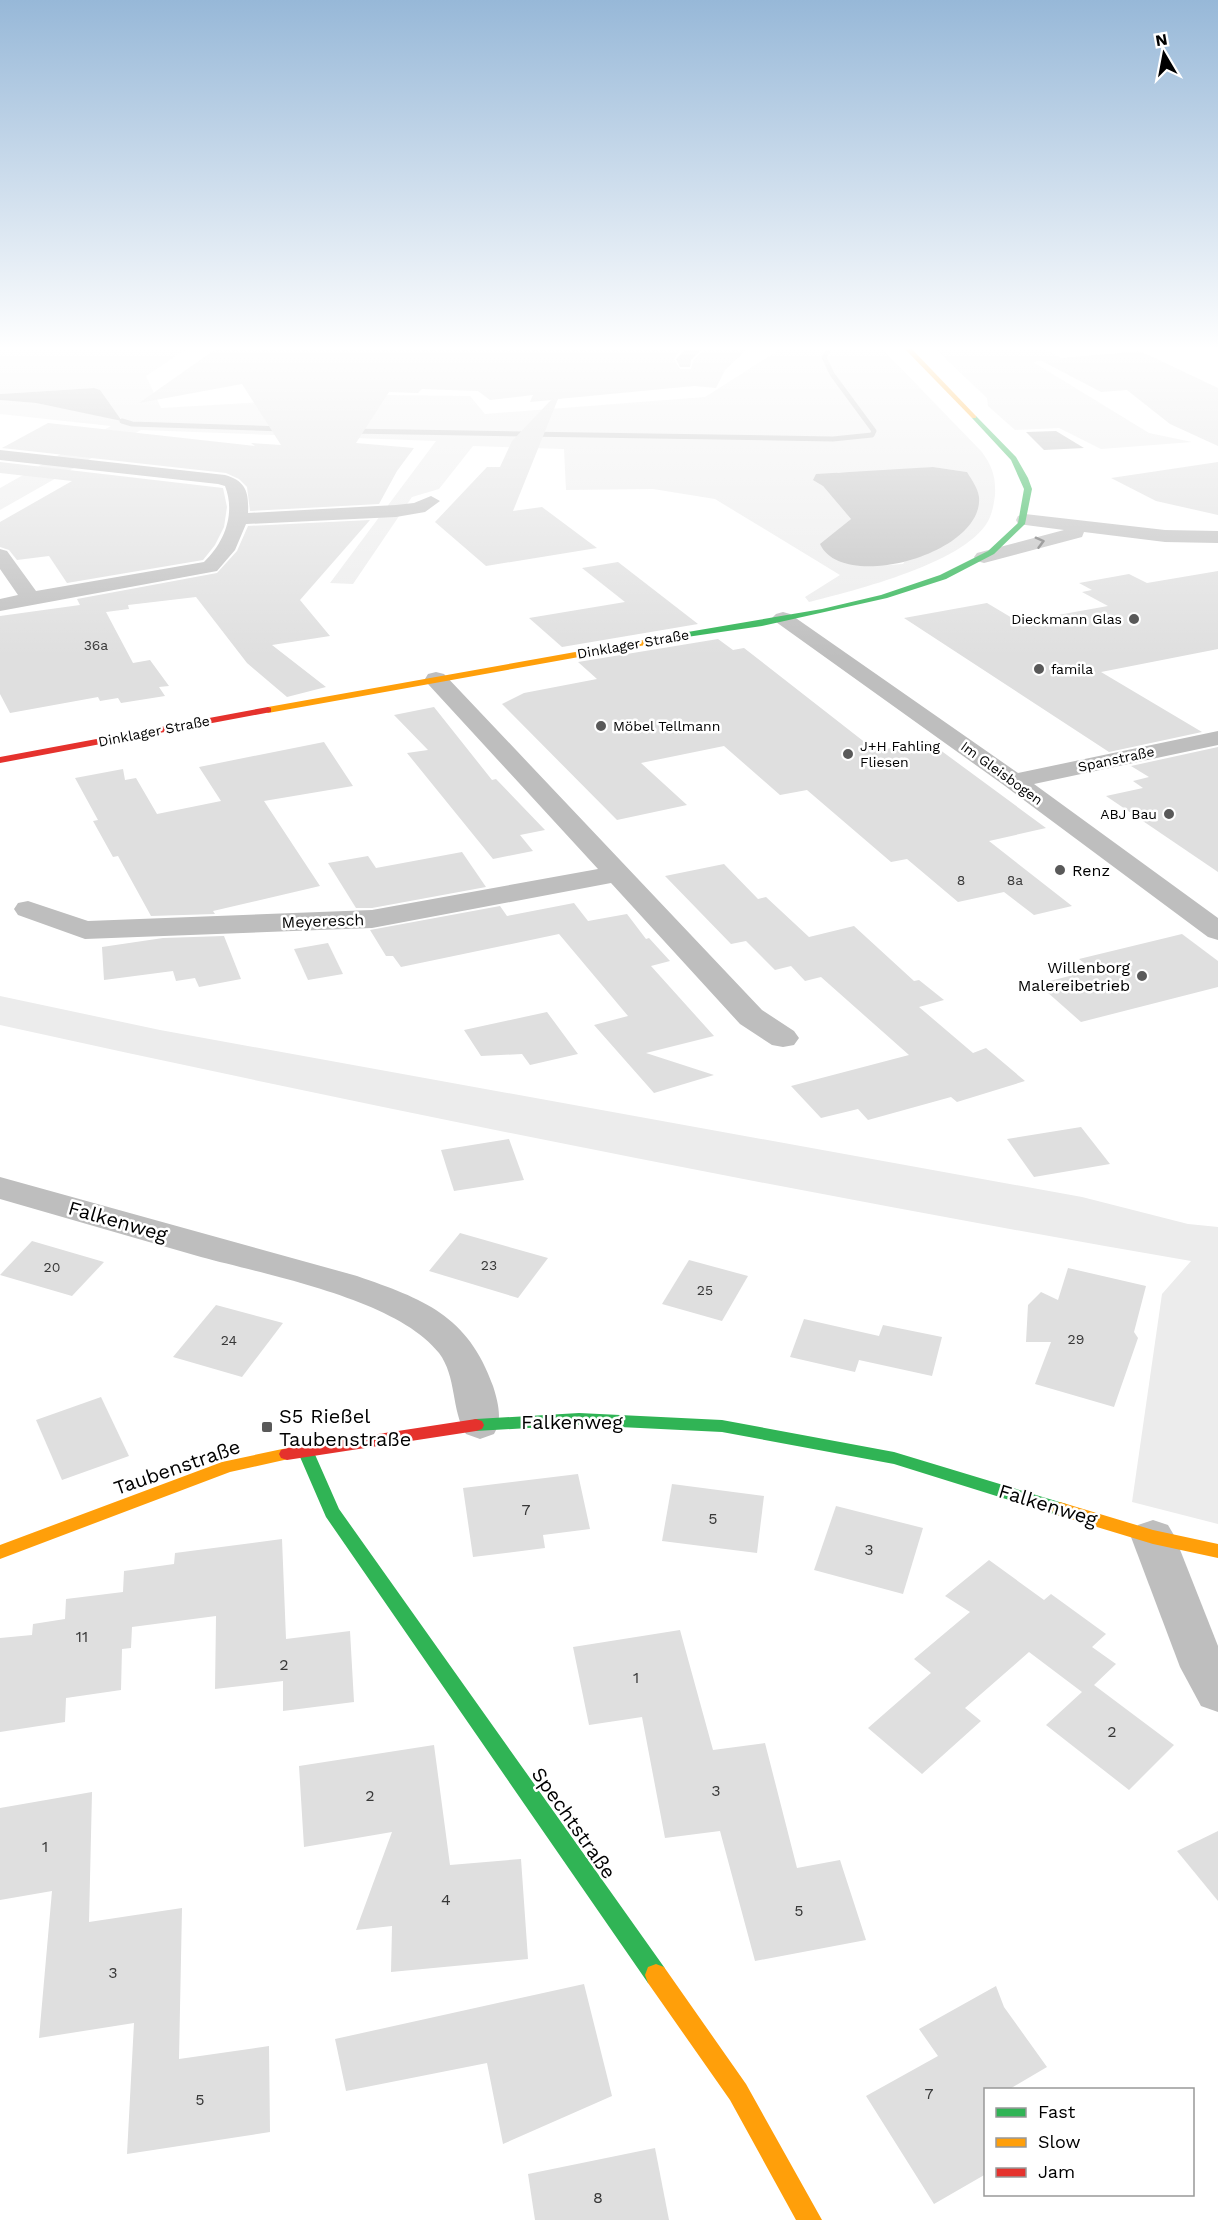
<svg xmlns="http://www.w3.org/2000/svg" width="1218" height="2220" font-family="'Work Sans',sans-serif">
	<rect width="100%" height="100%" fill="#fff"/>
	<!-- green -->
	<g fill="#ececec" fill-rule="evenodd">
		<path d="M 0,346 L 191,346 L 146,376 L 161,408 L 384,395 L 470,396 L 485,414 L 705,397 L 785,346 L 882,346 L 889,356 L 982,452 C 992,466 996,477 995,495 C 994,502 993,510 990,517 C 972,562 852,591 809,602 L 805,597 L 840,575 L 715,499 L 653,489 L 566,490 L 564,449 L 473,446 L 439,489 L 412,497 L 353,584 L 330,583 L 436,441 L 141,430 L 0,510 L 0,488 L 111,426 L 0,414 L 0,400 L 36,403 L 122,420 L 94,388 L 0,394 ZM 933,467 L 967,472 L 903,564 L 877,566 L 840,560 L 840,528 L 851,519 L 823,486 L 838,472 L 871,472 Z"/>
		<path d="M 932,346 L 1037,346 L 1062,358 L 1033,362 L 1149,433 L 1192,442 L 1101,449 L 1059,428 L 1015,430 L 988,406 L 987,398 Z"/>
		<path d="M 0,996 L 160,1030 L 1082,1197 L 1188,1224 L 1218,1227 L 1218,1524 L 1132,1502 L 1162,1294 L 1191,1261 C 792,1192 395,1112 0,1025 Z"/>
	</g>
	<!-- water -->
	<g fill="#bfbfbf">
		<path d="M 94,388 L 100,390 L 122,421 L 36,403 L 0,400 L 0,394 Z"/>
		<path d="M 1056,431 L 1084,448 L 1044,450 L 1026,432 Z"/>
		<path d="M 933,467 L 967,472 C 971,479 978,488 979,497 C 984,554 842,593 820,544 L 851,519 L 823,486 L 813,480 L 816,474 Z"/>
	</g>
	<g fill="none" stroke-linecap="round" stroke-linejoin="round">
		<!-- stream -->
		<g stroke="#bfbfbf" stroke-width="5">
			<path d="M 122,421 L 132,424 L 283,429"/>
			<path d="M 349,431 L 833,439 L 872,435 L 874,431 L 832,374 L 824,357 L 831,346"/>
		</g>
	</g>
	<!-- building -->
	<g fill="#dfdfdf">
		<path d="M 220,346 L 575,350 L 683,346 L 674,359 L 680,369 L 691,369 L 693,361 L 703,350 L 702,346 L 751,346 L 725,370 L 716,388 L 694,386 L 558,399 L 513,511 L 542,507 L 597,548 L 486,566 L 435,522 L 487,467 L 500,467 L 512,441 L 551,400 L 530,402 L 533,395 L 490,400 L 478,391 L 422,389 L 418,393 L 389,392 L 356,443 L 414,448 L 397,471 L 379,504 L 250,511 L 247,487 L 239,479 L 226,473 L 2,448 L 48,423 L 255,446 L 251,443 L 281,445 L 242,384 L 139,403 Z"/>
		<path d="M 1140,351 L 1218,388 L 1218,446 L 1170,424 L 1127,390 L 1101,392 L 1040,360 Z"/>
		<path d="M 0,462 L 223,488 L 227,507 L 224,527 L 215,545 L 203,560 L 67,583 L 49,556 L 17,560 L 9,550 L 0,547 L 0,522 L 72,481 L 0,473 Z"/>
		<path d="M 1218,462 L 1218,515 L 1156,501 L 1111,478 Z"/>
		<path d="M 370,520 L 300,600 L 330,636 L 272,645 L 326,687 L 287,697 L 247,663 L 196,597 L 128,605 L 129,609 L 106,612 L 133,663 L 150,660 L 169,686 L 159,687 L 165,696 L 121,703 L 118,698 L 100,701 L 98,697 L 10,713 L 0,694 L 0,616 L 80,605 L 77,599 L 217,573 L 237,551 L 248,526 Z"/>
		<path d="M 618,562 L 698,624 L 562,647 L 529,618 L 625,602 L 582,568 Z"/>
		<path d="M 1218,571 L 1218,649 L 1101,672 L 1202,732 L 1109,752 L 904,618 L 987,603 L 1019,622 L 1108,606 L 1082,592 L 1092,590 L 1079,583 L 1129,574 L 1147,583 Z"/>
		<path d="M 718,639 L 733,650 L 744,648 L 876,751 L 928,741 L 1046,828 L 989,841 L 1072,906 L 1034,915 L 1004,892 L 958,902 L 907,859 L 891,862 L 807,790 L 780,795 L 724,746 L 641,763 L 687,805 L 617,820 L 502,704 L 524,693 L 597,679 L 578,662 Z"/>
		<path d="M 434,707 L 492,780 L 496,779 L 545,830 L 520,835 L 533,851 L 493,859 L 407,753 L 428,750 L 394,715 Z"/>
		<path d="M 324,742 L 353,786 L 264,801 L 320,886 L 213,911 L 215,914 L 151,916 L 118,856 L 113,857 L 93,821 L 98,820 L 75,778 L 123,769 L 125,780 L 136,778 L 157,814 L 221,801 L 199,767 Z"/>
		<path d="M 1218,747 L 1218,872 L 1106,796 L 1143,788 L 1133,781 L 1149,777 L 1131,766 Z"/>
		<path d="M 462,852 L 486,887 L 372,908 L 356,908 L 328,863 L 368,856 L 376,868 Z"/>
		<path d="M 724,864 L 758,899 L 766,897 L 809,937 L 854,926 L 914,981 L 919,980 L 944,1000 L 919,1007 L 973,1053 L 986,1048 L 1025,1081 L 957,1102 L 951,1097 L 868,1120 L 858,1109 L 821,1118 L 791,1086 L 909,1055 L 821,977 L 805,981 L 791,966 L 775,970 L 746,941 L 731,944 L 665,876 Z"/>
		<path d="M 574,903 L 588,921 L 627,914 L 646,939 L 649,938 L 670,961 L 651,966 L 714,1036 L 646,1053 L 714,1075 L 654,1093 L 594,1025 L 628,1016 L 559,934 L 401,967 L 393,956 L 386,956 L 370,930 L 500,906 L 507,916 Z"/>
		<path d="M 1182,934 L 1218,961 L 1218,987 L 1081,1022 L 1038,984 L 1093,970 L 1079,959 Z"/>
		<path d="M 224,936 L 241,979 L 199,987 L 195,978 L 176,981 L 173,971 L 104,980 L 102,947 L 163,938 Z"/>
		<path d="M 328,943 L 343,974 L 308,980 L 294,949 Z"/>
		<path d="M 547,1012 L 578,1054 L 530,1065 L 522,1054 L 481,1056 L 464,1030 Z"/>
		<path d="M 1081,1127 L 1110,1164 L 1034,1177 L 1007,1139 Z"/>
		<path d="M 509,1139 L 524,1180 L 454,1191 L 441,1150 Z"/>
		<path d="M 460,1233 L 548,1258 L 518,1298 L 429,1271 Z"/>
		<path d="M 32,1241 L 104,1262 L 72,1296 L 0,1275 Z"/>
		<path d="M 689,1260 L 748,1276 L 722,1321 L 662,1304 Z"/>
		<path d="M 1068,1268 L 1146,1286 L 1134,1332 L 1138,1338 L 1114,1407 L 1035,1384 L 1051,1342 L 1026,1342 L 1028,1305 L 1041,1292 L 1058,1300 Z"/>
		<path d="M 216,1305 L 283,1323 L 242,1377 L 173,1357 Z"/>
		<path d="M 804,1319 L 879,1336 L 883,1325 L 942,1337 L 932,1376 L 859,1360 L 855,1372 L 790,1357 Z"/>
		<path d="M 101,1397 L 129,1456 L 62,1480 L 36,1420 Z"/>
		<path d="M 578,1474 L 590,1529 L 543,1535 L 545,1548 L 473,1557 L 463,1488 Z"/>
		<path d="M 672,1484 L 764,1496 L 757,1553 L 662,1541 Z"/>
		<path d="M 836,1506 L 923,1528 L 903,1594 L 814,1570 Z"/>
		<path d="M 282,1539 L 286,1639 L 350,1631 L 354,1702 L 283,1711 L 283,1681 L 215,1689 L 216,1616 L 132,1627 L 131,1648 L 122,1649 L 121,1690 L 66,1698 L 65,1722 L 0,1732 L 0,1638 L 32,1635 L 33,1624 L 65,1619 L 66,1599 L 123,1592 L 124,1571 L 174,1564 L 175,1553 Z"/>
		<path d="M 989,1560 L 1044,1600 L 1051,1594 L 1106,1634 L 1092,1647 L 1116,1664 L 1094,1685 L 1174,1745 L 1129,1790 L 1046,1725 L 1082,1692 L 1029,1652 L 965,1708 L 981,1721 L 922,1774 L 868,1728 L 931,1673 L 914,1659 L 970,1612 L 945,1596 Z"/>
		<path d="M 680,1630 L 713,1750 L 765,1743 L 797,1868 L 840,1860 L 866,1940 L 755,1961 L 720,1831 L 665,1838 L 642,1717 L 589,1725 L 573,1647 Z"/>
		<path d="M 434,1745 L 450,1865 L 521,1859 L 528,1959 L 391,1972 L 392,1926 L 356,1930 L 392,1832 L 304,1847 L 299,1766 Z"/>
		<path d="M 92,1792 L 89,1922 L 182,1908 L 179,2059 L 269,2046 L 270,2132 L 127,2154 L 134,2023 L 39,2038 L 52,1891 L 0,1900 L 0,1808 Z"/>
		<path d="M 1218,1831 L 1218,1901 L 1177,1851 Z"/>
		<path d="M 584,1984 L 612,2096 L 503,2144 L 487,2063 L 346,2091 L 335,2039 Z"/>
		<path d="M 996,1986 L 1004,2007 L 1047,2067 L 1008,2090 L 986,2090 L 986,2174 L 934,2204 L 866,2096 L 938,2056 L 919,2029 Z"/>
		<path d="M 655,2148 L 669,2220 L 535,2220 L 528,2174 Z"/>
	</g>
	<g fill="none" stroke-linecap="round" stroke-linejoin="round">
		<!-- street -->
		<g fill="#bebebe" fill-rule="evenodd">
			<path d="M 685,346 L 699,346 L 701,350 L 691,360 L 690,367 L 680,367 L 676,359 L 686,349 Z"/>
			<path d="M 0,450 L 225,475 C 246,481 249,492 248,513 L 396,505 L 414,503 L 431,496 L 440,501 L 425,512 L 396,517 L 246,524 L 235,550 L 217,571 L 0,611 L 0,599 L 18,595 L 0,569 L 0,549 L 7,551 L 36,591 L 204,562 C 224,543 236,514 225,486 L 218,484 L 0,460 Z"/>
			<path d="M 1025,514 L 1165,530 L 1218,531 L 1218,543 L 1165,542 L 1084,532 L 1082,537 L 984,563 L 977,561 L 974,557 L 977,553 L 1064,530 L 1018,524 L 1016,520 L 1018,516 Z"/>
			<path d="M 783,612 L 790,614 L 1018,773 L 1218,731 L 1218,745 L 1034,784 L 1218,918 L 1218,940 L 1208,937 L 1005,786 L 776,622 L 772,618 L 776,614 Z"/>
			<path d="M 436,672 L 444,674 L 762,1010 L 794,1031 L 799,1038 L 794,1045 L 783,1047 L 772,1045 L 740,1024 L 611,883 L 372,928 L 85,939 L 18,915 L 14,909 L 18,903 L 28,901 L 88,921 L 372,910 L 598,869 L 428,684 L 425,679 L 428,674 Z"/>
			<path d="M 0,1177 L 357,1276 C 423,1299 468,1315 493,1386 C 498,1402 503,1420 494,1434 L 480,1439 L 466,1434 C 451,1410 457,1377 439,1353 C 397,1299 267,1275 201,1257 C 134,1238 67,1218 0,1199 Z"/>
			<path d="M 1153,1520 L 1168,1525 L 1175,1537 L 1218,1646 L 1218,1712 L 1201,1706 L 1180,1667 L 1131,1537 L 1138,1525 Z"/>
		</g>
		<!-- fast -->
		<g fill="#30b455" fill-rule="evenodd">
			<path d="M 972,416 L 976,416 L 1016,457 L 1028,478 L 1032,489 L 1025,524 L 994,554 L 946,579 L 887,598 L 762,626 L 673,639 L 672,637 L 676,634 L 822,609 L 881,595 L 940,575 L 988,551 L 1018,523 L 1024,489 L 1011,460 L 972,418 Z"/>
			<path d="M 579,1413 L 722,1420 L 894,1452 L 1066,1504 L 1069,1509 L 1066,1514 L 1060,1516 L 894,1464 L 722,1432 L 579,1425 L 476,1431 L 470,1429 L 468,1425 L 470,1421 L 476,1419 Z"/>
			<path d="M 305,1444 L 311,1446 L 313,1450 L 339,1509 L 664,1967 L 667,1975 L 664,1983 L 656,1986 L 648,1983 L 326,1517 L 297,1450 L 299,1446 Z"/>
		</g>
		<!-- slow -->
		<g fill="#ff9f0a" fill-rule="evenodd">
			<path d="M 902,346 L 909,346 L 976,416 L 976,418 L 972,418 Z"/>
			<path d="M 676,634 L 680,637 L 679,639 L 268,713 L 263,710 L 268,707 Z"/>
			<path d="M 287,1448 L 293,1450 L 295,1454 L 293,1458 L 230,1472 L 0,1559 L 0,1545 L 222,1462 Z"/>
			<path d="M 1060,1502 L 1153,1530 L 1218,1544 L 1218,1558 L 1153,1544 L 1054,1514 L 1051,1509 L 1054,1504 Z"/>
			<path d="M 656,1964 L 664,1967 L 746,2084 L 822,2220 L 796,2220 L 730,2100 L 648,1983 L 645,1975 L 648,1967 Z"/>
		</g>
		<!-- jam -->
		<g fill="#e5322d" fill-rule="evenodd">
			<path d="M 268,707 L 271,708 L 271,712 L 0,763 L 0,757 Z"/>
			<path d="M 476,1419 L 482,1421 L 484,1425 L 482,1429 L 476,1431 L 287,1460 L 281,1458 L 279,1454 L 281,1450 L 287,1448 Z"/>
		</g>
	</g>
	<!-- one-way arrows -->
	<defs><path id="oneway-chevron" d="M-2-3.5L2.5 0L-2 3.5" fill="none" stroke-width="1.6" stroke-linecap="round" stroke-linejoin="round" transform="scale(1.5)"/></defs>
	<use stroke="#686868" href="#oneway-chevron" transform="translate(1040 542) rotate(-15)"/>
	<!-- sky -->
	<linearGradient id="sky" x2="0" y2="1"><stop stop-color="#97b8d8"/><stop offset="0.53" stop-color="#fff"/><stop offset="1" stop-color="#fff" stop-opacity="0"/></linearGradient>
	<rect width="1218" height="657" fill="url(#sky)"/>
	<!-- markers -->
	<g fill="#595959" stroke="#fff" stroke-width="2">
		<circle cx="1134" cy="619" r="6"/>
		<circle cx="1039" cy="669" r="6"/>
		<circle cx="601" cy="726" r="6"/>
		<circle cx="848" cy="754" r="6"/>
		<circle cx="1169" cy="814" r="6"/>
		<circle cx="1060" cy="870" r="6"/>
		<circle cx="1142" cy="976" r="6"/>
		<rect x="261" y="1421" width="12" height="12" rx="3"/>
	</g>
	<g text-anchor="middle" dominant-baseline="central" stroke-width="5" stroke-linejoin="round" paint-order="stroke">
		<!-- far-poi labels -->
		<g font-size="14" fill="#000" stroke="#fff" text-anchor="start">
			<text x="1122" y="619" text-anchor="end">Dieckmann Glas</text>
			<text x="1051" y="669">famila</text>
			<text x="613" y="726">Möbel Tellmann</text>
			<text x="860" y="746">J+H Fahling<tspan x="860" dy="16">Fliesen</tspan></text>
			<text x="1157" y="814" text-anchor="end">ABJ Bau</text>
		</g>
		<!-- far-street labels -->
		<g font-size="14" fill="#000" stroke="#fff">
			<text transform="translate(633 644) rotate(-10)">Dinklager Straße</text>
			<text transform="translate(154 731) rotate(-11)">Dinklager Straße</text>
			<text transform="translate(1116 759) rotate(-12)">Spanstraße</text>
			<text transform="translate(1002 773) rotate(36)">Im Gleisbogen</text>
		</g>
		<!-- number labels -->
		<g font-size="14" fill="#383838">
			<text x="96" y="645">36a</text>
			<text x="961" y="880">8</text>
			<text x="1015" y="880">8a</text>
			<text x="489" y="1265">23</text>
			<text x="52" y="1267">20</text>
			<text x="705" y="1290">25</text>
			<text x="1076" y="1339">29</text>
			<text x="229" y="1340">24</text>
		</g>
		<!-- poi labels -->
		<g font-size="16" fill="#000" stroke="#fff" text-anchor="start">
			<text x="1072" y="870">Renz</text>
			<text x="1130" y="967" text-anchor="end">Willenborg<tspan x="1130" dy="18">Malereibetrieb</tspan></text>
		</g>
		<!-- street labels -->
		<g font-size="16" fill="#000" stroke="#fff">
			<text transform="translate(323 921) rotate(-2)">Meyeresch</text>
		</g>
		<!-- near-number labels -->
		<g font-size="16" fill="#383838">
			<text x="526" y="1509">7</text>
			<text x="713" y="1518">5</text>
			<text x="869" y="1549">3</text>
			<text x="82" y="1636">11</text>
			<text x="284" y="1664">2</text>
			<text x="636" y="1677">1</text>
			<text x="1112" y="1731">2</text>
			<text x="716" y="1790">3</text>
			<text x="370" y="1795">2</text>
			<text x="45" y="1846">1</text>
			<text x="446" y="1899">4</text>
			<text x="799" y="1910">5</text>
			<text x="113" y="1972">3</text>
			<text x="929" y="2093">7</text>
			<text x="200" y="2099">5</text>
			<text x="598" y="2197">8</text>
		</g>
		<!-- near-street labels -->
		<g font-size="20" fill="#000" stroke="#fff">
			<text transform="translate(118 1221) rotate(16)">Falkenweg</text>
			<text x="572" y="1422">Falkenweg</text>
			<text transform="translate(177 1467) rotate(-19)">Taubenstraße</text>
			<text transform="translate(1048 1505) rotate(17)">Falkenweg</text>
			<text transform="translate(574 1823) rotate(55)">Spechtstraße</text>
		</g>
		<!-- near-poi labels -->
		<g font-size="20" fill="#000" stroke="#fff" text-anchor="start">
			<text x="279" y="1416">S5 Rießel<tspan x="279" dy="23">Taubenstraße</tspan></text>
		</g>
	</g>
	<!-- legend -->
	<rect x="984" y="2088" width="210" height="108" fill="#ffffff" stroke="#999999" stroke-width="1.5"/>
	<rect x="996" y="2108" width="30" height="9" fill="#30b455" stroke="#999999" stroke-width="1.5"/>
	<text x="1038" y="2118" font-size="18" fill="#000000">Fast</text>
	<rect x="996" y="2138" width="30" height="9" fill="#ff9f0a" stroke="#999999" stroke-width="1.5"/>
	<text x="1038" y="2148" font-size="18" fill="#000000">Slow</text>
	<rect x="996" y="2168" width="30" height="9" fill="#e5322d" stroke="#999999" stroke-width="1.5"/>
	<text x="1038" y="2178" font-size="18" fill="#000000">Jam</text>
	<!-- north arrow -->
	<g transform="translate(1164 54) rotate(350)" stroke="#ffffff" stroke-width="4.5" paint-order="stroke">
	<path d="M0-4.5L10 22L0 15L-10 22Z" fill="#000000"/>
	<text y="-9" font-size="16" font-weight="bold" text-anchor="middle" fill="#000000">N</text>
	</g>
</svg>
